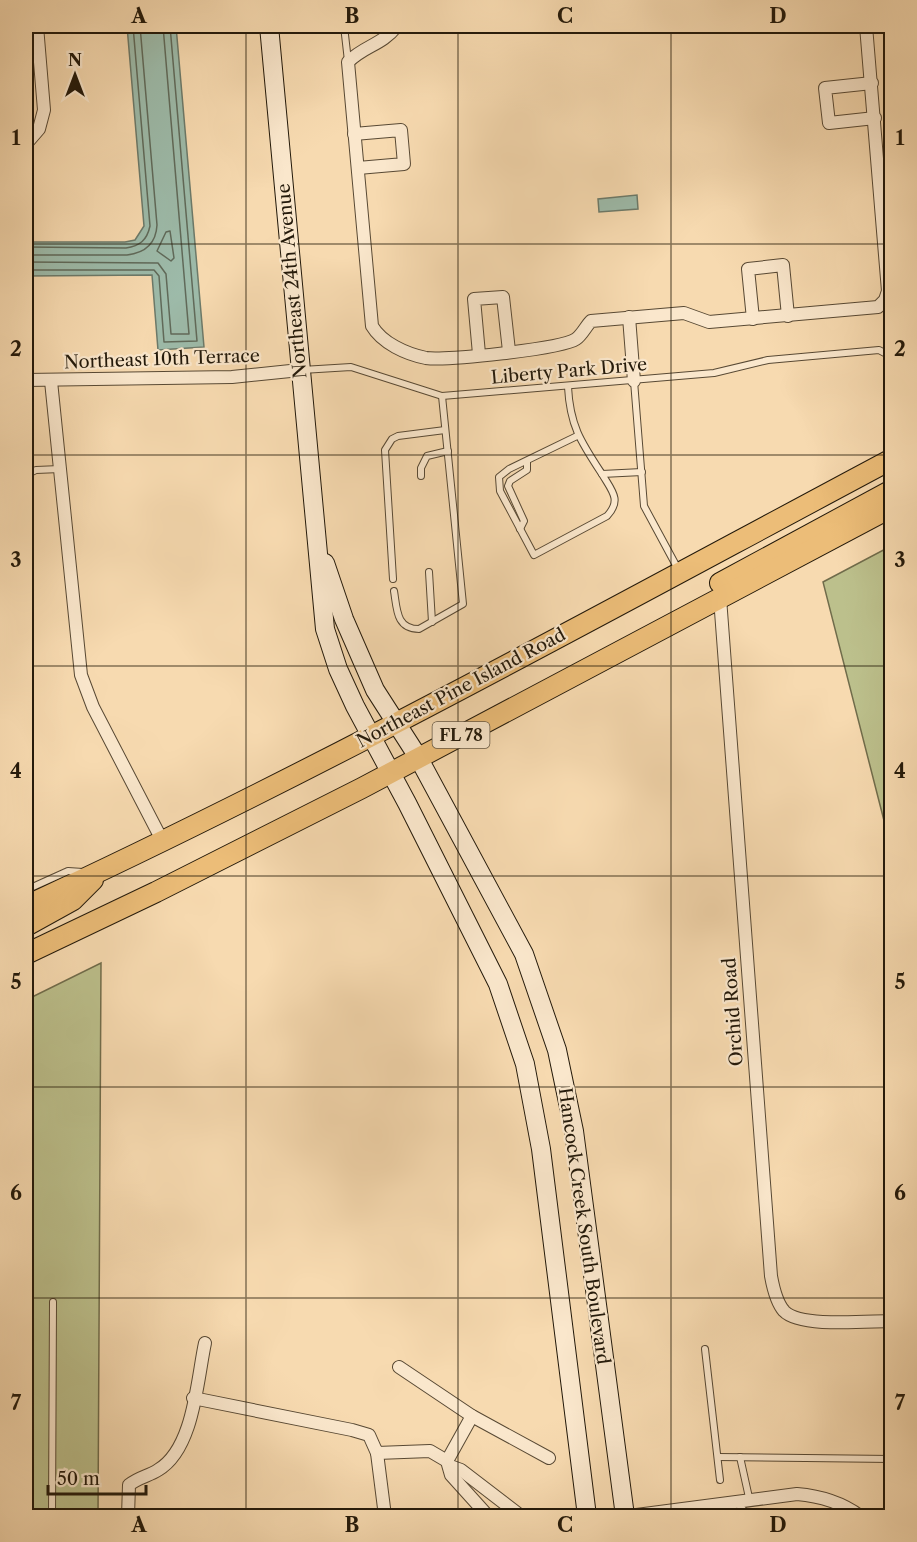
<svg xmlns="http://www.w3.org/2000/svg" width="917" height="1542" font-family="'Libre Caslon Text',serif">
	<rect width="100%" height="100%" fill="#f7dab0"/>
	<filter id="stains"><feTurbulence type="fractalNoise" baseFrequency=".00333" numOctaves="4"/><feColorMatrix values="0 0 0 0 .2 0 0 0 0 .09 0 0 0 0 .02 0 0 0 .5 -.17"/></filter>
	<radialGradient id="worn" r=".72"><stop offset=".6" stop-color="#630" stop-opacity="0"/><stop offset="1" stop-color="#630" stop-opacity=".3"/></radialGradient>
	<!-- green -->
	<g fill="#bcc08c" stroke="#706c4b" stroke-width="1.5">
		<path d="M 891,546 L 891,848 L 823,582 Z"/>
		<path d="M 101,963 L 98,1516 L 26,1516 L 26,1000 Z"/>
	</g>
	<!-- water -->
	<g fill="#9dbbaa" stroke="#6c7a6a" stroke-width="1.5">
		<path d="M 127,26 L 176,26 L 204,347 L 158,350 L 152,275 L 26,276 L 26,242 L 125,242 L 135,240 L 144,226 Z"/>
		<path d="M 637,195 L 638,209 L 599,212 L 598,199 Z"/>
	</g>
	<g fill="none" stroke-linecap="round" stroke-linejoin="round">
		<!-- shore -->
		<g stroke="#606a5a" stroke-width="1.5">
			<path d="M 170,231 L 174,258 L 171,261 L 157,251 L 166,232 Z"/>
			<path d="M 26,247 L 126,248 C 140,246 147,240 150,226 L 133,26"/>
			<path d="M 26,255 L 127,255 C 144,253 156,244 157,225 L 140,26"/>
			<path d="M 26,262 L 158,263 L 166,274 L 171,334 L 189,334 L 163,26"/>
			<path d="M 26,270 L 154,270 L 159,276 L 164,342 L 197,341 L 170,26"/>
		</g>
		<defs>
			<g id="lane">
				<path d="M 344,26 L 348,61"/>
				<path d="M 302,370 L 351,367 L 442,396 L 714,373 L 768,360 L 879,350 L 892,357"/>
				<path d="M 634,381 L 644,506 L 678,569"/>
				<path d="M 568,387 C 570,426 581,442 602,474 L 642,472"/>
				<path d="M 577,436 L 509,469 L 499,477 L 500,491 L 534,555 L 607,516 C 622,500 612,491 602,474"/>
				<path d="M 26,475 L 36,470 L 60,469"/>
				<path d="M 421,476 L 421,468 L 427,456 L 448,451"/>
				<path d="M 520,529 L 524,521 L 508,486 L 510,481 L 527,470 L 527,462"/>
				<path d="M 429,572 L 432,622"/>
				<path d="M 393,579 L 385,450 L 392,439 L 398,436 L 445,430"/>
				<path d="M 394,591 C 397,609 396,629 419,629 L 463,604 L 442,396"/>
				<path d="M 26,890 L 68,871 L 83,872"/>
				<path d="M 705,1349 L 720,1480"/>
				<path d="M 718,1457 L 892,1459"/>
				<path d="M 740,1457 L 750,1502"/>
				<path d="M 738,1504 L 749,1516"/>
				<path d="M 52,1516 L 53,1302"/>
				<path d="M 503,1516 L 508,1507"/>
			</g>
			<g id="street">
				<path d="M 397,26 C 381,46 365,45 348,62 L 372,326 C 382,343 406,354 426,358 C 445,361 561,349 576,339 C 582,335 586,326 591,321 L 684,313 L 709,322 L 878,307 L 885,300 L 888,291 L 866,26"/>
				<path d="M 872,83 L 825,88 L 829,123 L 875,118"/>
				<path d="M 354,134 L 401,130 L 404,164 L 358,168"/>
				<path d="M 26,144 L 39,129 L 44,110 L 37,26"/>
				<path d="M 629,317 L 634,381"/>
				<path d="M 753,319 L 748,269 L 783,265 L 788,316"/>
				<path d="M 479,354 L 474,299 L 503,297 L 509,351"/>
				<path d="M 26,380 L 232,377 L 300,370"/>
				<path d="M 51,381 L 81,675 L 93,707 L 163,842"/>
				<path d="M 720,598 L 771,1276 C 773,1287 776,1302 784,1311 C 800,1328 868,1321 892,1321"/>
				<path d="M 399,1367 L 472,1416 L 549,1458"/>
				<path d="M 193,1398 L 352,1430 L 369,1435 L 377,1453 L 430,1451 L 447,1461 L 451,1475 L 488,1516"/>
				<path d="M 377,1453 L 385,1516"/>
				<path d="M 447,1461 L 472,1416"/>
				<path d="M 450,1466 L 461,1470 L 521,1516"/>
				<path d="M 128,1516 L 129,1485 C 139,1477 149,1476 158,1470 C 194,1449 197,1380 205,1343"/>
				<path d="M 629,1516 L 797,1494 C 821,1496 841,1502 860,1516"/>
			</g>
			<g id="secondary">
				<path d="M 269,26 L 325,629 L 338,669 L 355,706 L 407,803 L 498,984 L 525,1064 L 541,1149 L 587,1516"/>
				<path d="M 325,563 L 344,619 L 375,690 L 418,757 L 524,954 L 557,1050 L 574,1131 L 625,1516"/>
			</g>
			<g id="primary">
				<path d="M 720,583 L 892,490"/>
				<path d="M 26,906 C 320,770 605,612 892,459"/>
				<path d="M 26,926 L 73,900 L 93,880"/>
				<path d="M 26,954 L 156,892 L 362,788 L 892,507"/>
			</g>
		</defs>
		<!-- lane casing -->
		<use href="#lane" stroke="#584934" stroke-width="8"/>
		<!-- street casing -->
		<use href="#street" stroke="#584934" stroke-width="14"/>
		<!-- secondary casing -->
		<use href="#secondary" stroke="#23190a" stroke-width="20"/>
		<!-- primary casing -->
		<use href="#primary" stroke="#23190a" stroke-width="22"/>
		<!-- lane -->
		<use href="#lane" stroke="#fae7cc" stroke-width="6"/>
		<!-- street -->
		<use href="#street" stroke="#fae7cc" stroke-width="12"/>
		<!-- secondary -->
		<use href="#secondary" stroke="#fae7cc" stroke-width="18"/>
		<!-- primary -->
		<use href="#primary" stroke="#ecbd78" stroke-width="20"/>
	</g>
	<!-- grid -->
	<path fill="none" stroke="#23190a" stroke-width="1.5" stroke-opacity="0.55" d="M 246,26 L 246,1516M 458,26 L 458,1516M 671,26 L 671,1516M 26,244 L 892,244M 26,455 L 892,455M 26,666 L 892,666M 26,876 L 892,876M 26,1087 L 892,1087M 26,1298 L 892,1298"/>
	<g text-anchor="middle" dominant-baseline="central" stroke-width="4.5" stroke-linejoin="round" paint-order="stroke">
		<!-- shield labels -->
		<rect fill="#fae7cc" stroke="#645744" stroke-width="1.5" x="432.5" y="722" width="57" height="26" rx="4.5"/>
		<g font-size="16" font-weight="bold" fill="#23190a">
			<text x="461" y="735">FL 78</text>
		</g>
		<!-- street labels -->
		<g font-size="18" fill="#23190a" stroke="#fae7cc">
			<text transform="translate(292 281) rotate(-95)">Northeast 24th Avenue</text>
			<text transform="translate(162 359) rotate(-2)">Northeast 10th Terrace</text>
			<text transform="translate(569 371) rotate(-5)">Liberty Park Drive</text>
			<text transform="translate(461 688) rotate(-28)">Northeast Pine Island Road</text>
			<text transform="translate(733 1012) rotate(-94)">Orchid Road</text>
			<text transform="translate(584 1226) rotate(82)">Hancock Creek South Boulevard</text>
		</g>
	</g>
	<!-- margin -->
	<rect width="917" height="1542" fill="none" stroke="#f7dab0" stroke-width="66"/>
	<!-- north arrow -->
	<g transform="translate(75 75)" stroke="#fae7cc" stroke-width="4.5" paint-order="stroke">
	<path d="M0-4.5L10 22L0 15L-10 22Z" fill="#23190a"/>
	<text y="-9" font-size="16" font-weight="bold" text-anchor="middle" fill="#23190a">N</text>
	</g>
	<!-- scale -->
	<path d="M48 1485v9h98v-9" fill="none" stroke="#23190a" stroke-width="3"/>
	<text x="57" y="1485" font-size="18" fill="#23190a" stroke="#fae7cc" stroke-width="4.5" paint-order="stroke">50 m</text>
	<rect x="33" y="33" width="851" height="1476" fill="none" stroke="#23190a" stroke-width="2"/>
	<g font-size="20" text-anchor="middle" font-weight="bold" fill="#23190a">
		<text x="139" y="23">A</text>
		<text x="352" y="23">B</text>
		<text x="565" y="23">C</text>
		<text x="778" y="23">D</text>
		<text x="16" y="145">1</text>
		<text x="900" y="145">1</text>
		<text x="16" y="356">2</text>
		<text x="900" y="356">2</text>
		<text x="16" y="567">3</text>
		<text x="900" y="567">3</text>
		<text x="16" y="778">4</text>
		<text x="900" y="778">4</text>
		<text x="16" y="989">5</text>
		<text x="900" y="989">5</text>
		<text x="16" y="1200">6</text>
		<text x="900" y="1200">6</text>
		<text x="16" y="1410">7</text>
		<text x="900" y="1410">7</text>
		<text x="139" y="1532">A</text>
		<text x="352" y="1532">B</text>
		<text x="565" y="1532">C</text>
		<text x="778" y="1532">D</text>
	</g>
	<rect width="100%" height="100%" filter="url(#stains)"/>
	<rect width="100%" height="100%" fill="url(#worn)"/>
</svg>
